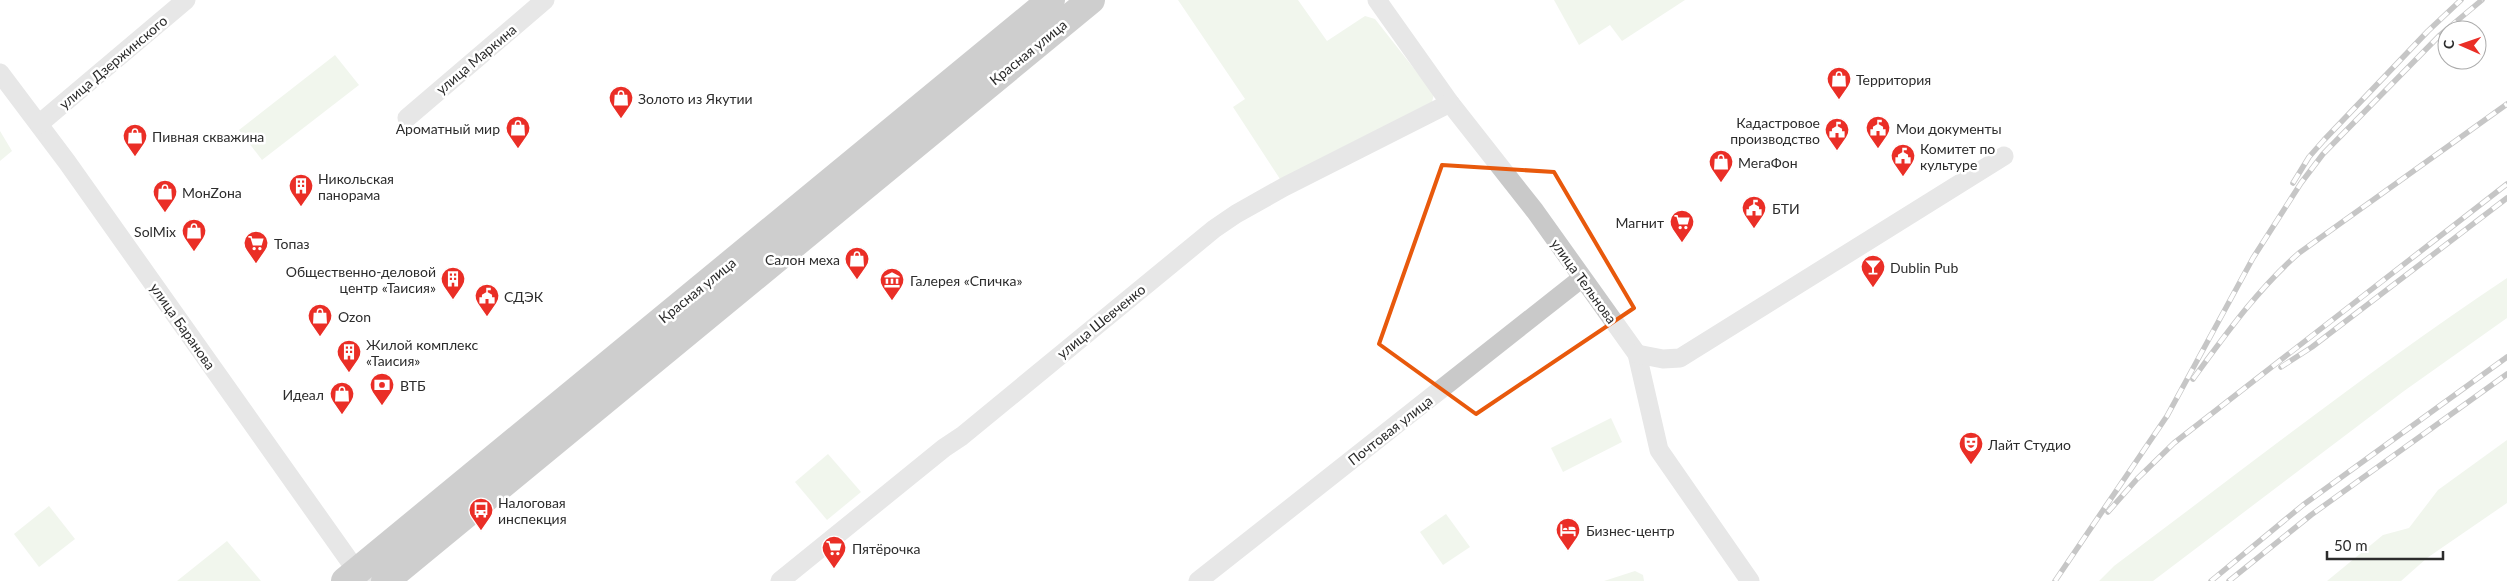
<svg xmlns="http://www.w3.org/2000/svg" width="2507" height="581" font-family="Lato,sans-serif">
	<rect width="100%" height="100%" fill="#fff"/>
	<!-- green -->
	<g fill="#e0ead8">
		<path d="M 1178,0 L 1298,0 L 1327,41 L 1365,16 L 1375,19 L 1434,94 L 1432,102 L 1280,179 L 1233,107 L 1245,99 Z"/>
		<path d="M 1554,0 L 1685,0 L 1622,41 L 1610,25 L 1579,45 Z"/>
		<path d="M 335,55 L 359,85 L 262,160 L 239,130 Z"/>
		<path d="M 0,131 L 12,151 L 0,161 Z"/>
		<path d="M 2507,278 L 2507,318 L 2404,391 L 2153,581 L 2099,581 L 2114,566 C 2244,469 2372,368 2507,278 Z"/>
		<path d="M 1611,418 L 1622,442 L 1563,472 L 1551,448 Z"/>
		<path d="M 2507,440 L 2507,503 L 2427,558 L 2401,581 L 2327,581 L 2383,535 L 2409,528 L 2438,490 Z"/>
		<path d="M 828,454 L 861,492 L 827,520 L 795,482 Z"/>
		<path d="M 49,506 L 75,539 L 39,567 L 14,534 Z"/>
		<path d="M 1446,514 L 1470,547 L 1443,565 L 1420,532 Z"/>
		<path d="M 227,541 L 261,581 L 177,581 Z"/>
		<path d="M 1635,571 L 1643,575 L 1644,581 L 1604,581 Z"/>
	</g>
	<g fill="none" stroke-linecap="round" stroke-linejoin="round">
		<!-- minor -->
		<g stroke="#c9c9c9" stroke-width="19">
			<path d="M 1377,0 L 1450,103 L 1535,211 L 1637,354 L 1659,450 L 1750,581"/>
			<path d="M 0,73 L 67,162 L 363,580"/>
			<path d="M 407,118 L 545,0"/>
			<path d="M 39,124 L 186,0"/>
			<path d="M 1637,354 L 1663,359 L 1680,358 L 2004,156"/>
			<path d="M 780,581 L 944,448 L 962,436 L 1214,229 L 1236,214 L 1284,187 L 1450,103"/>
			<path d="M 1198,581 L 1582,278"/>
		</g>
		<!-- highway -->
		<g stroke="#939393" stroke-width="28">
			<path d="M 345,581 L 1051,0"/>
			<path d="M 385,581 L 1091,0"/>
		</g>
		<defs>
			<g id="rail">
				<path d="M 2293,183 L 2309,157 L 2324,140 L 2428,31 L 2461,0"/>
				<path d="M 2281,367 L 2312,347 L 2507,198"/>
				<path d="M 2193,379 C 2226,334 2257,290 2299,253 L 2507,104"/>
				<path d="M 2108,512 L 2137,479 L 2174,443 L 2507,184"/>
				<path d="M 2055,581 L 2167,416 L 2253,258 L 2301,183 L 2323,154 L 2440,35 L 2482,0"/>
				<path d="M 2211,581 L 2303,505 L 2507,357"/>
				<path d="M 2229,581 L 2311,515 L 2507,374"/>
			</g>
		</defs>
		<!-- rail casing -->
		<use href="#rail" stroke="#818181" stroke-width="5.5"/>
		<!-- rail -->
		<use href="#rail" stroke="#fff" stroke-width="4" stroke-dasharray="11" stroke-linecap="butt"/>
	</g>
	<!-- marked area -->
	<path d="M0 0H2507V581H0ZM 1442,165 L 1554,172 L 1634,308 L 1476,414 L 1379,344 Z" fill="#fff" fill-opacity=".55" fill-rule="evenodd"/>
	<path fill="none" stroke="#e8590c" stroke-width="4" stroke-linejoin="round" d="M 1442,165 L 1554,172 L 1634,308 L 1476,414 L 1379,344 Z"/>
	<!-- icons -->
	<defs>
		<symbol id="shop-pin" viewBox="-11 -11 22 30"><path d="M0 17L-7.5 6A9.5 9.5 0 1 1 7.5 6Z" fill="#ea2e26" stroke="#fff"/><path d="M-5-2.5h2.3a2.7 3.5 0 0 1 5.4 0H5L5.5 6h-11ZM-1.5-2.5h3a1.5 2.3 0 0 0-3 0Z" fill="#fff"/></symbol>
		<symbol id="civic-pin" viewBox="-11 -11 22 30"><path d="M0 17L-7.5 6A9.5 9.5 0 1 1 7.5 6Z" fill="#ea2e26" stroke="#fff"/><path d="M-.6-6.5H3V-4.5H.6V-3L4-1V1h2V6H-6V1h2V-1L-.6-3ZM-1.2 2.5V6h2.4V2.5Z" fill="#fff"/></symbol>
		<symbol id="building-pin" viewBox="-11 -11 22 30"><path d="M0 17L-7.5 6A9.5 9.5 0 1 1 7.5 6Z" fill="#ea2e26" stroke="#fff"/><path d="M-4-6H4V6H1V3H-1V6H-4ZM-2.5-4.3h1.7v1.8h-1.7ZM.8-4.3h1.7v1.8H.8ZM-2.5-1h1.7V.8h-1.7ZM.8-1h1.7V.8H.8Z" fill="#fff"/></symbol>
		<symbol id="supermarket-pin" viewBox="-11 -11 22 30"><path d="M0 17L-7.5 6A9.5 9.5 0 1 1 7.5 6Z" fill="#ea2e26" stroke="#fff"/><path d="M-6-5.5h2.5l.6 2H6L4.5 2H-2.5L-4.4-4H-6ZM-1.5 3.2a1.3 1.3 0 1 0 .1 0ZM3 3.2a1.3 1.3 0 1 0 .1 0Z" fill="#fff"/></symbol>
		<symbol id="bar-pin" viewBox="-11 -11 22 30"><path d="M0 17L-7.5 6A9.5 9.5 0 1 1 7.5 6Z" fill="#ea2e26" stroke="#fff"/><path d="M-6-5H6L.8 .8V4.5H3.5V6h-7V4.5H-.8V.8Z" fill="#fff"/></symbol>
		<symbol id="museum-pin" viewBox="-11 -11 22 30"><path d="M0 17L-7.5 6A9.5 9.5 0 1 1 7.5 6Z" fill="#ea2e26" stroke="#fff"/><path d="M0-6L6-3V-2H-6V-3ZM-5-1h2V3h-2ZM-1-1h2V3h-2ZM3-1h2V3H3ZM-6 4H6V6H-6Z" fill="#fff"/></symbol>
		<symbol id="bank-pin" viewBox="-11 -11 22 30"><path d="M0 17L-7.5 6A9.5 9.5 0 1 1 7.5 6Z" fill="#ea2e26" stroke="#fff"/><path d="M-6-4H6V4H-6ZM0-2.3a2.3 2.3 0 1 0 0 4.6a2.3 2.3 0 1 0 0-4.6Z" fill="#fff"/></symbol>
		<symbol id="theatre-pin" viewBox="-11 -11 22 30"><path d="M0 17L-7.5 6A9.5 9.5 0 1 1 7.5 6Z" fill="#ea2e26" stroke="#fff"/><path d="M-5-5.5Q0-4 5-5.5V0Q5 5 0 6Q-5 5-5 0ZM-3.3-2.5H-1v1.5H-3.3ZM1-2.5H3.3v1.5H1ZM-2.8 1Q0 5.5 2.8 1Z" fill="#fff"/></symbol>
		<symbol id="bus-pin" viewBox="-11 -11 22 30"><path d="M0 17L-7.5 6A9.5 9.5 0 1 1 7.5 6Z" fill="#ea2e26" stroke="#fff"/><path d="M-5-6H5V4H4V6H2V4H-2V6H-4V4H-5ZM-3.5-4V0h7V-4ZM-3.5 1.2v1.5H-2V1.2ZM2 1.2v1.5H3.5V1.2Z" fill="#fff"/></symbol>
		<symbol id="hotel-pin" viewBox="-11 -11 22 30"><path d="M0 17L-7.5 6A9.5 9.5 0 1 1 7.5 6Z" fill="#ea2e26" stroke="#fff"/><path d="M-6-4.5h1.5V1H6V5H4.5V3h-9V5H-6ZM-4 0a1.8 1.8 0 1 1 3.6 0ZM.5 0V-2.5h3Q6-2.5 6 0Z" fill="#fff"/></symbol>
	</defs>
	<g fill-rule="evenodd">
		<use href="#shop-pin" x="1825" y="65" width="28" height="38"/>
		<use href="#shop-pin" x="607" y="84" width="28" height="38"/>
		<use href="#shop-pin" x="504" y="114" width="28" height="38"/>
		<use href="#civic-pin" x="1864" y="114" width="28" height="38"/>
		<use href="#civic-pin" x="1823" y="116" width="28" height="38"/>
		<use href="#shop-pin" x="121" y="122" width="28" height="38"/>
		<use href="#civic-pin" x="1889" y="142" width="28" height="38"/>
		<use href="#shop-pin" x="1707" y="148" width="28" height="38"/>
		<use href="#building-pin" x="287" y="172" width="28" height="38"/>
		<use href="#shop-pin" x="151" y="178" width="28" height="38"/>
		<use href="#civic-pin" x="1740" y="194" width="28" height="38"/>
		<use href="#supermarket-pin" x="1668" y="208" width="28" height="38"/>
		<use href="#shop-pin" x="180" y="217" width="28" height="38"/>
		<use href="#supermarket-pin" x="242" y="229" width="28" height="38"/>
		<use href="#shop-pin" x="843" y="245" width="28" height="38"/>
		<use href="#bar-pin" x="1859" y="253" width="28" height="38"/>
		<use href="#building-pin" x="439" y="265" width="28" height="38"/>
		<use href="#museum-pin" x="878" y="266" width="28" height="38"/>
		<use href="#civic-pin" x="473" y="282" width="28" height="38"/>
		<use href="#shop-pin" x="306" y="302" width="28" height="38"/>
		<use href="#building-pin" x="335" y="338" width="28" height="38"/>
		<use href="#bank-pin" x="368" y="371" width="28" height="38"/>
		<use href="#shop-pin" x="328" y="380" width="28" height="38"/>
		<use href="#theatre-pin" x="1957" y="430" width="28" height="38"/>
		<use href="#bus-pin" x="467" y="496" width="28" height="38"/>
		<use href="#hotel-pin" x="1554" y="516" width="28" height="38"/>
		<use href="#supermarket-pin" x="820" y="534" width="28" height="38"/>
	</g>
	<g text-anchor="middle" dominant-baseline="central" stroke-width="5" stroke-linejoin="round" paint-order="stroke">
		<!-- street labels -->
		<g font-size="14" fill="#2c2c2c" stroke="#fff">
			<text transform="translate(1028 52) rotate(-39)">Красная улица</text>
			<text transform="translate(476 59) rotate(-40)">улица Маркина</text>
			<text transform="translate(113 62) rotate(-40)">улица Дзержинского</text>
			<text transform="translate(1584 281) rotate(54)">улица Тельнова</text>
			<text transform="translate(697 290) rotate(-39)">Красная улица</text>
			<text transform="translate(1101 321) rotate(-39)">улица Шевченко</text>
			<text transform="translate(183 326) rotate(55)">улица Баранова</text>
			<text transform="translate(1390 430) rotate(-38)">Почтовая улица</text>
		</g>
		<!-- poi labels -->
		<g font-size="14" fill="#2c2c2c" stroke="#fff" text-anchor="start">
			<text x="1856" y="79">Территория</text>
			<text x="638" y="98">Золото из Якутии</text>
			<text x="1820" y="122" text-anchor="end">Кадастровое<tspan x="1820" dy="16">производство</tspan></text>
			<text x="500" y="128" text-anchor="end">Ароматный мир</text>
			<text x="1896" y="128">Мои документы</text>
			<text x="152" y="136">Пивная скважина</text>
			<text x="1920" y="148">Комитет по<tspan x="1920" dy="16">культуре</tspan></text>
			<text x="1738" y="162">МегаФон</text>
			<text x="318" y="178">Никольская<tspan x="318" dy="16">панорама</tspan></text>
			<text x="182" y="192">МонZона</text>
			<text x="1772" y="208">БТИ</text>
			<text x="1664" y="222" text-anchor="end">Магнит</text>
			<text x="176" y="231" text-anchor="end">SolMix</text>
			<text x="274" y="243">Топаз</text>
			<text x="840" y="259" text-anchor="end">Салон меха</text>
			<text x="1890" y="267">Dublin Pub</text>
			<text x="436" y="271" text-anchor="end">Общественно-деловой<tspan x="436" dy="16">центр «Таисия»</tspan></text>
			<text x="910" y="280">Галерея «Спичка»</text>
			<text x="504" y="296">СДЭК</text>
			<text x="338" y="316">Ozon</text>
			<text x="366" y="344">Жилой комплекс<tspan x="366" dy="16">«Таисия»</tspan></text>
			<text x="400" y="385">ВТБ</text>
			<text x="324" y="394" text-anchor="end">Идеал</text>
			<text x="1988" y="444">Лайт Студио</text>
			<text x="498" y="502">Налоговая<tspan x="498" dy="16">инспекция</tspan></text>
			<text x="1586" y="530">Бизнес-центр</text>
			<text x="852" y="548">Пятёрочка</text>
		</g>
	</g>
	<!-- north arrow -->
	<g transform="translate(2462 45) rotate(272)"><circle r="24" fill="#ffffff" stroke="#ababab"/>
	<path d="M0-4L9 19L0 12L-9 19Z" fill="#ea2e26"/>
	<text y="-8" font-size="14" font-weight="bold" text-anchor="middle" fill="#2c2c2c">С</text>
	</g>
	<!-- scale -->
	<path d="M2327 551v8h116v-8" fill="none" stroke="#2c2c2c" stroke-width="2.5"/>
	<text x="2334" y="551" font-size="15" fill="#2c2c2c" stroke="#ffffff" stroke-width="4" paint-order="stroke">50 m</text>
</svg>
